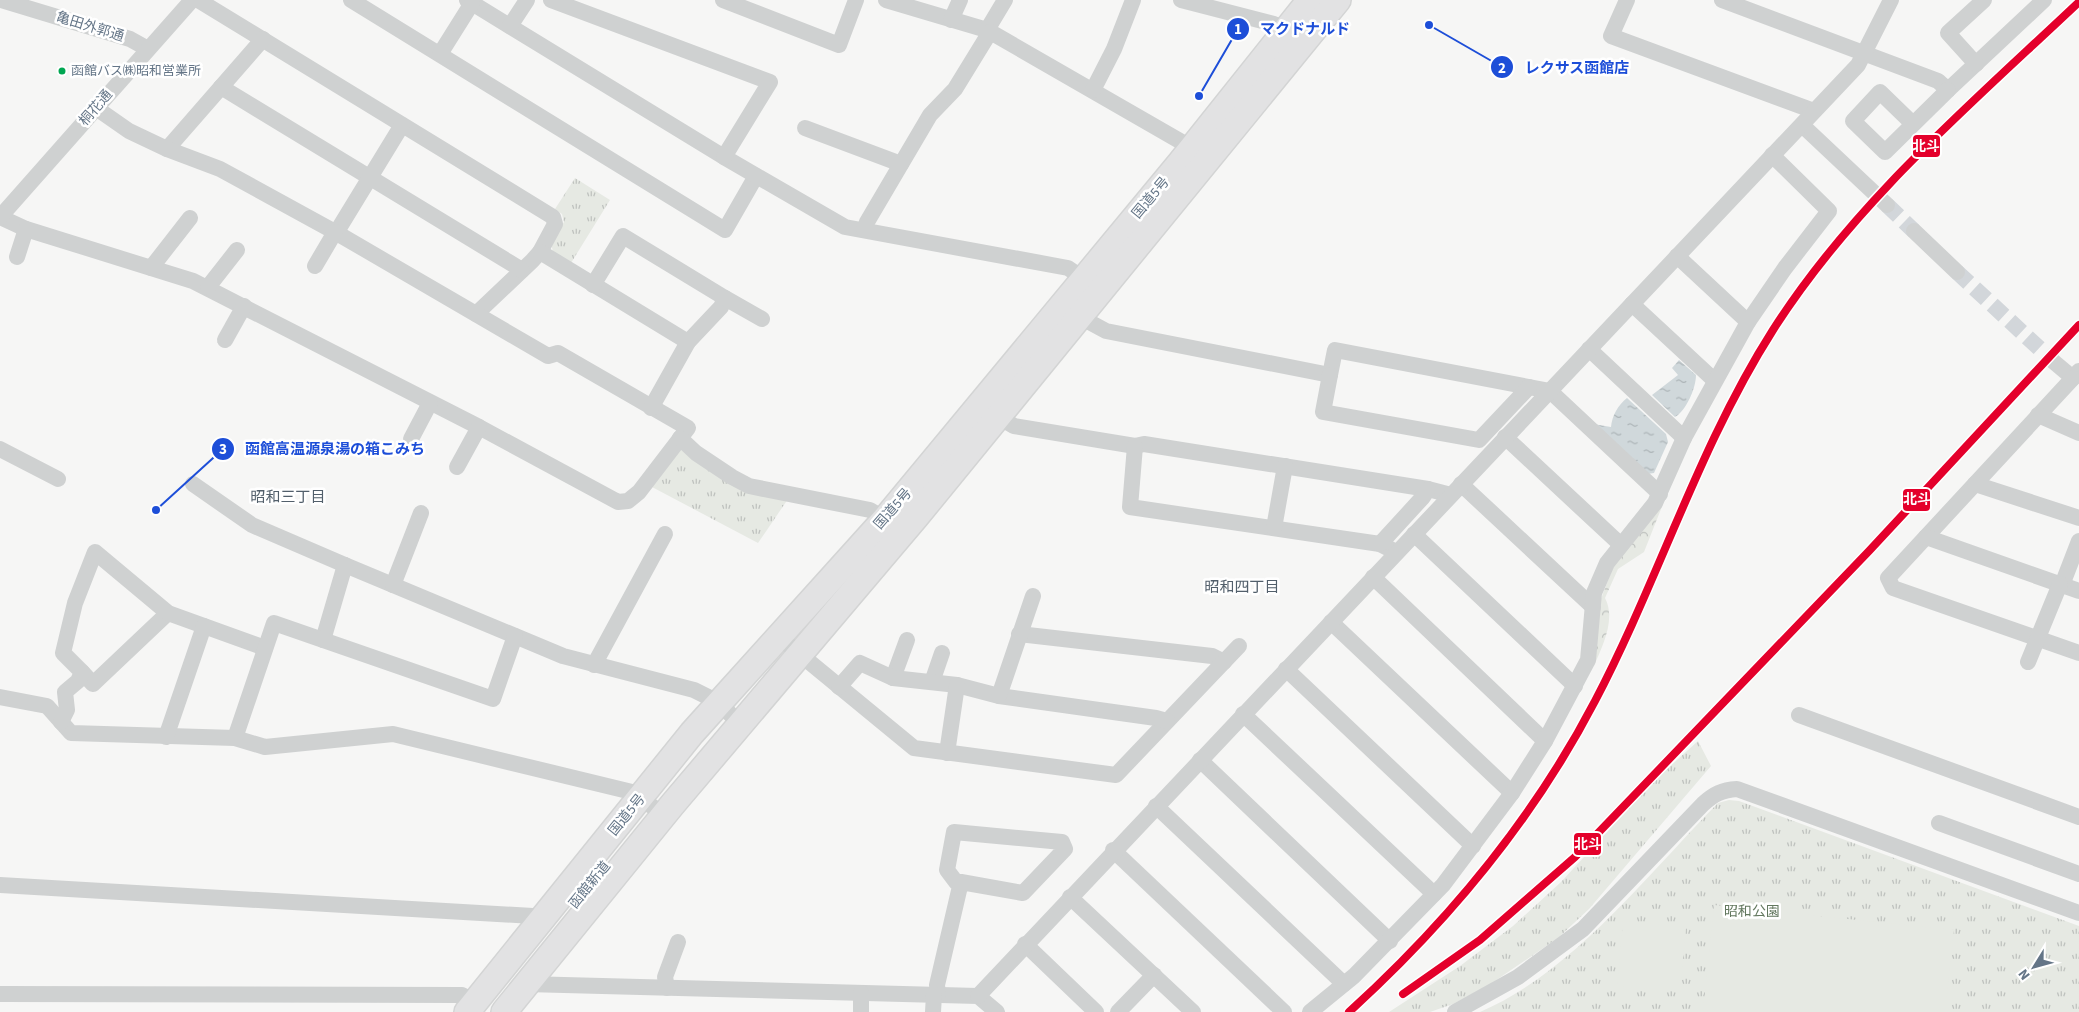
<svg xmlns="http://www.w3.org/2000/svg" width="2079" height="1012" font-family="'Source Sans 3','Noto Sans JP',sans-serif">
	<defs>
		<pattern id="grass-tufts" width="24" height="20" patternUnits="userSpaceOnUse" patternTransform="scale(1.25)"><rect width="24" height="20" fill="#e6e9e3"/><path d="M3 7l-1-3M5 7V3M7 7l1-3M15 17l-1-3M17 17v-4M19 17l1-3" fill="none" stroke="#bec1be"/></pattern>
		<pattern id="forest-crowns" width="20" height="18" patternUnits="userSpaceOnUse" patternTransform="scale(1.25)"><rect width="20" height="18" fill="#e6e9e3"/><path d="M2 6a3 3 0 1 1 6 0M12 15a3 3 0 1 1 6 0" fill="none" stroke="#bec1be"/></pattern>
		<pattern id="water-ripples" width="26" height="14" patternUnits="userSpaceOnUse" patternTransform="scale(1.25)"><rect width="26" height="14" fill="#d0d8db"/><path d="M2 4q2-2 4 0t4 0M15 11q2-2 4 0t4 0" fill="none" stroke="#acb4b7"/></pattern>
	</defs>
	<rect width="100%" height="100%" fill="#f6f6f5"/>
	<!-- grass -->
	<g fill="url(#grass-tufts)">
		<path d="M 575,178 L 610,200 L 571,263 L 553,252 L 551,243 L 564,222 L 562,214 L 555,209 Z"/>
		<path d="M 681,448 L 788,499 L 758,543 L 652,487 Z"/>
		<path d="M 1698,741 L 1711,766 L 1589,909 L 1558,938 L 1489,985 L 1453,1004 L 1430,1012 L 1389,1012 L 1460,966 L 1513,926 L 1561,882 L 1656,779 Z"/>
		<path d="M 1729,800 L 1739,801 L 2079,926 L 2079,1012 L 1480,1012 C 1572,973 1648,874 1718,803 Z"/>
	</g>
	<!-- forest -->
	<path fill="url(#forest-crowns)" d="M 1663,504 L 1644,552 L 1618,569 L 1605,598 C 1616,619 1603,645 1594,666 L 1599,604 L 1614,565 Z"/>
	<!-- pitch -->
	<g fill="#e6e9e3">
		<path d="M 1714,905 L 1954,930 L 1945,1012 L 1703,1012 Z"/>
		<path d="M 1623,921 L 1686,927 L 1680,992 L 1617,986 Z"/>
	</g>
	<!-- water -->
	<g fill="url(#water-ripples)">
		<path d="M 1679,360 L 1696,375 C 1696,388 1686,411 1675,417 L 1652,395 L 1678,375 L 1672,368 Z"/>
		<path d="M 1627,398 L 1666,434 L 1668,442 L 1654,473 L 1647,474 L 1593,424 L 1611,427 C 1612,416 1618,405 1627,398 Z"/>
	</g>
	<g fill="none" stroke-linecap="round" stroke-linejoin="round">
		<!-- minor-tunnel -->
		<g stroke="#d2d6da" stroke-width="16" stroke-dasharray="16 8" stroke-linecap="butt">
			<path d="M 1887,205 L 1914,231"/>
			<path d="M 1957,272 L 2054,362"/>
		</g>
		<defs>
			<g id="highway">
				<path d="M 467,1012 L 692,733 L 885,519 L 1180,163 L 1310,0"/>
				<path d="M 504,1012 L 672,805 L 916,517 L 1338,0"/>
			</g>
		</defs>
		<!-- highway casing -->
		<use href="#highway" stroke="#d3d4d4" stroke-width="28"/>
		<!-- minor -->
		<g stroke="#cfd1d1" stroke-width="16">
			<path d="M 1,0 L 130,39 L 148,49"/>
			<path d="M 198,0 L 553,217 L 555,224 L 540,252 L 532,261 L 476,314"/>
			<path d="M 351,0 L 725,230 L 756,176"/>
			<path d="M 467,0 L 724,157 L 845,227 L 1068,268 L 1084,279"/>
			<path d="M 551,0 L 770,82 L 724,157"/>
			<path d="M 723,0 L 839,45 L 856,0"/>
			<path d="M 886,0 L 987,30 L 1199,152"/>
			<path d="M 1181,0 L 1274,24"/>
			<path d="M 1627,0 L 1611,36 L 1814,111"/>
			<path d="M 1722,0 L 1938,81 L 1948,90 L 2044,0"/>
			<path d="M 951,20 L 960,0"/>
			<path d="M 510,26 L 527,0"/>
			<path d="M 987,30 L 1005,0"/>
			<path d="M 440,54 L 472,3"/>
			<path d="M 1976,64 L 1948,33 L 1984,0"/>
			<path d="M 221,87 L 522,270"/>
			<path d="M 1093,90 L 1114,49 L 1133,0"/>
			<path d="M 1913,124 L 1880,92 L 1853,121 L 1885,152 L 1948,90"/>
			<path d="M 1802,125 L 1887,205"/>
			<path d="M 805,128 L 901,164"/>
			<path d="M 167,149 L 263,39"/>
			<path d="M 0,217 L 26,229 L 193,281 L 479,427 L 618,502 L 628,501 L 639,492 L 688,428 L 558,353 L 548,356 L 335,232 L 220,169 L 167,149 L 129,131 L 96,108"/>
			<path d="M 0,217 L 192,0"/>
			<path d="M 864,230 L 867,222 L 930,115 L 955,89 L 990,32"/>
			<path d="M 1914,231 L 1957,272"/>
			<path d="M 336,233 L 402,125"/>
			<path d="M 540,252 L 688,342"/>
			<path d="M 1677,256 L 1748,322"/>
			<path d="M 17,257 L 26,229"/>
			<path d="M 315,266 L 335,232"/>
			<path d="M 151,268 L 190,218"/>
			<path d="M 593,285 L 623,236 L 725,298 L 721,307 L 688,342 L 651,408"/>
			<path d="M 208,287 L 237,250"/>
			<path d="M 725,298 L 762,319"/>
			<path d="M 1632,304 L 1714,380"/>
			<path d="M 1080,317 L 1106,331 L 1330,375 L 1335,350 L 1550,391 L 1660,494"/>
			<path d="M 225,340 L 244,306"/>
			<path d="M 1589,349 L 1684,438"/>
			<path d="M 2054,362 L 2073,378 L 2079,371"/>
			<path d="M 1330,375 L 1323,412 L 1479,440 L 1529,387"/>
			<path d="M 2073,378 L 1888,578 L 1893,588 L 2079,653"/>
			<path d="M 990,412 L 1014,426 L 1135,446 L 1144,444 L 1428,489 L 1451,495"/>
			<path d="M 2038,415 L 2079,433"/>
			<path d="M 1505,437 L 1621,545"/>
			<path d="M 680,438 L 696,453 L 732,477 L 749,486 L 870,510 L 885,519"/>
			<path d="M 411,439 L 430,403"/>
			<path d="M 1135,446 L 1130,507 L 1380,544 L 1396,552"/>
			<path d="M 0,449 L 58,479"/>
			<path d="M 457,467 L 479,427"/>
			<path d="M 193,484 L 252,525 L 345,565 L 563,656 L 694,690 L 720,703 L 731,715"/>
			<path d="M 1461,484 L 1593,607"/>
			<path d="M 1975,484 L 2079,518"/>
			<path d="M 1274,528 L 1285,466"/>
			<path d="M 1414,534 L 1575,686"/>
			<path d="M 1926,537 L 2079,591"/>
			<path d="M 1380,544 L 1423,497 L 1428,489"/>
			<path d="M 1373,577 L 1545,741"/>
			<path d="M 393,585 L 421,513"/>
			<path d="M 2062,585 L 2079,541"/>
			<path d="M 1331,622 L 1512,793"/>
			<path d="M 1019,634 L 1212,656 L 1224,662"/>
			<path d="M 779,637 L 914,748 L 1116,775 L 1239,646"/>
			<path d="M 323,640 L 345,565"/>
			<path d="M 2028,662 L 2060,584"/>
			<path d="M 594,665 L 665,534"/>
			<path d="M 1286,669 L 1473,846"/>
			<path d="M 82,672 L 93,684 L 168,613"/>
			<path d="M 893,678 L 907,640"/>
			<path d="M 932,682 L 942,653"/>
			<path d="M 839,687 L 860,663 L 893,678 L 957,685 L 999,696 L 1156,718 L 1167,721"/>
			<path d="M 999,696 L 1033,596"/>
			<path d="M 0,697 L 47,706 L 71,733 L 235,738 L 265,747 L 393,734 L 632,792 L 664,815"/>
			<path d="M 1243,714 L 1434,894"/>
			<path d="M 1799,715 L 2079,817"/>
			<path d="M 61,722 L 67,710 L 65,692 L 78,681 L 82,672 L 63,653 L 75,603 L 95,552 L 168,613 L 265,648"/>
			<path d="M 166,737 L 204,626"/>
			<path d="M 235,738 L 274,623 L 493,699 L 515,636"/>
			<path d="M 947,753 L 957,685"/>
			<path d="M 1200,760 L 1390,941"/>
			<path d="M 1156,806 L 1344,984"/>
			<path d="M 1939,823 L 2079,874"/>
			<path d="M 1113,850 L 1284,1012"/>
			<path d="M 0,885 L 533,916"/>
			<path d="M 1070,897 L 1193,1012"/>
			<path d="M 1025,944 L 1096,1012"/>
			<path d="M 526,984 L 978,996 L 997,1012"/>
			<path d="M 667,988 L 665,977 L 678,942"/>
			<path d="M 0,994 L 462,995 L 475,1002"/>
			<path d="M 938,995 L 937,985 L 961,882 L 956,882 L 947,870 L 954,832 L 1062,842 L 1065,849 L 1023,893 L 961,882"/>
			<path d="M 978,996 L 1858,65 L 1891,0"/>
			<path d="M 861,1012 L 861,993"/>
			<path d="M 933,1012 L 934,995"/>
			<path d="M 1118,1012 L 1154,975"/>
			<path d="M 1310,1012 L 1354,976 L 1443,885 L 1512,793 L 1545,741 L 1588,660 L 1594,593 L 1607,563 L 1655,503 L 1684,438 L 1748,322 L 1785,268 L 1829,211 L 1772,155"/>
			<path d="M 1455,1012 L 1518,977 L 1583,929 L 1703,804 C 1714,794 1722,790 1737,789 L 2079,913"/>
		</g>
		<!-- highway -->
		<use href="#highway" stroke="#e2e2e3" stroke-width="25"/>
		<defs>
			<g id="rail-1">
				<path d="M 1403,994 L 1480,940 L 1575,857 L 1869,551 L 2079,325"/>
				<path d="M 1349,1012 C 1448,922 1533,820 1595,701 C 1659,579 1699,446 1773,330 C 1854,203 1970,105 2079,2"/>
			</g>
		</defs>
		<!-- rail-1 casing -->
		<use href="#rail-1" stroke="#fff" stroke-width="11"/>
		<!-- rail-1 -->
		<use href="#rail-1" stroke="#e4002b" stroke-width="8"/>
	</g>
	<!-- markers -->
	<circle fill="#00a651" stroke="#fff" stroke-width="2" cx="62" cy="71" r="4.5"/>
	<g text-anchor="middle" dominant-baseline="central" stroke-width="5" stroke-linejoin="round" paint-order="stroke">
		<!-- bus labels -->
		<g font-size="13" fill="#647587" stroke="#fff" text-anchor="start">
			<text x="71" y="71">函館バス㈱昭和営業所</text>
		</g>
		<!-- street labels -->
		<g font-size="14" fill="#647587" stroke="#fff">
			<text transform="translate(90 27) rotate(17)">亀田外郭通</text>
			<text transform="translate(96 108) rotate(-49)">桐花通</text>
			<text transform="translate(1151 198) rotate(-50)">国道5号</text>
			<text transform="translate(893 509) rotate(-49)">国道5号</text>
			<text transform="translate(627 815) rotate(-51)">国道5号</text>
			<text transform="translate(590 885) rotate(-51)">函館新道</text>
		</g>
		<!-- park labels -->
		<g font-size="14" fill="#63785f" stroke="#fff">
			<text x="1752" y="912">昭和公園</text>
		</g>
		<!-- neighbourhood labels -->
		<g font-size="15" fill="#525f6b" stroke="#fff">
			<text x="288" y="497">昭和三丁目</text>
			<text x="1242" y="587">昭和四丁目</text>
		</g>
	</g>
	<!-- callouts -->
	<path fill="none" stroke="#1d4ed8" stroke-width="2" d="M1199 96L1238 29M1429 25L1502 67M156 510L223 449"/>
	<g fill="#1d4ed8" stroke="#fff" stroke-width="2">
		<circle cx="1199" cy="96" r="5"/>
		<circle cx="1429" cy="25" r="5"/>
		<circle cx="156" cy="510" r="5"/>
		<circle cx="1238" cy="29" r="12"/>
		<circle cx="1502" cy="67" r="12"/>
		<circle cx="223" cy="449" r="12"/>
	</g>
	<g font-size="15" text-anchor="middle" font-weight="bold" fill="#fff">
		<text x="1238" y="34">1</text>
		<text x="1502" y="73">2</text>
		<text x="223" y="454">3</text>
	</g>
	<g font-size="15" text-anchor="middle" font-weight="bold" fill="#1d4ed8" stroke="#fff" stroke-width="5" stroke-linejoin="round" paint-order="stroke">
		<text x="1305" y="34">マクドナルド</text>
		<text x="1577" y="73">レクサス函館店</text>
		<text x="335" y="454">函館高温源泉湯の箱こみち</text>
	</g>
	<g stroke="#fff" stroke-width="2">
		<rect x="1912" y="134" width="29" height="24" rx="5" fill="#e4002b"/>
		<rect x="1902" y="488" width="29" height="24" rx="5" fill="#e4002b"/>
		<rect x="1573" y="832" width="29" height="24" rx="5" fill="#e4002b"/>
	</g>
	<g font-size="14" text-anchor="middle" font-weight="bold" fill="#fff">
		<text x="1926" y="151">北斗</text>
		<text x="1917" y="504">北斗</text>
		<text x="1588" y="849">北斗</text>
	</g>
	<!-- north arrow -->
	<g transform="translate(2034 967) rotate(233)" stroke="#ffffff" stroke-width="4" paint-order="stroke">
	<path d="M0-4L9 19L0 12L-9 19Z" fill="#647587"/>
	<text y="-8" font-size="14" font-weight="bold" text-anchor="middle" fill="#647587">N</text>
	</g>
</svg>
